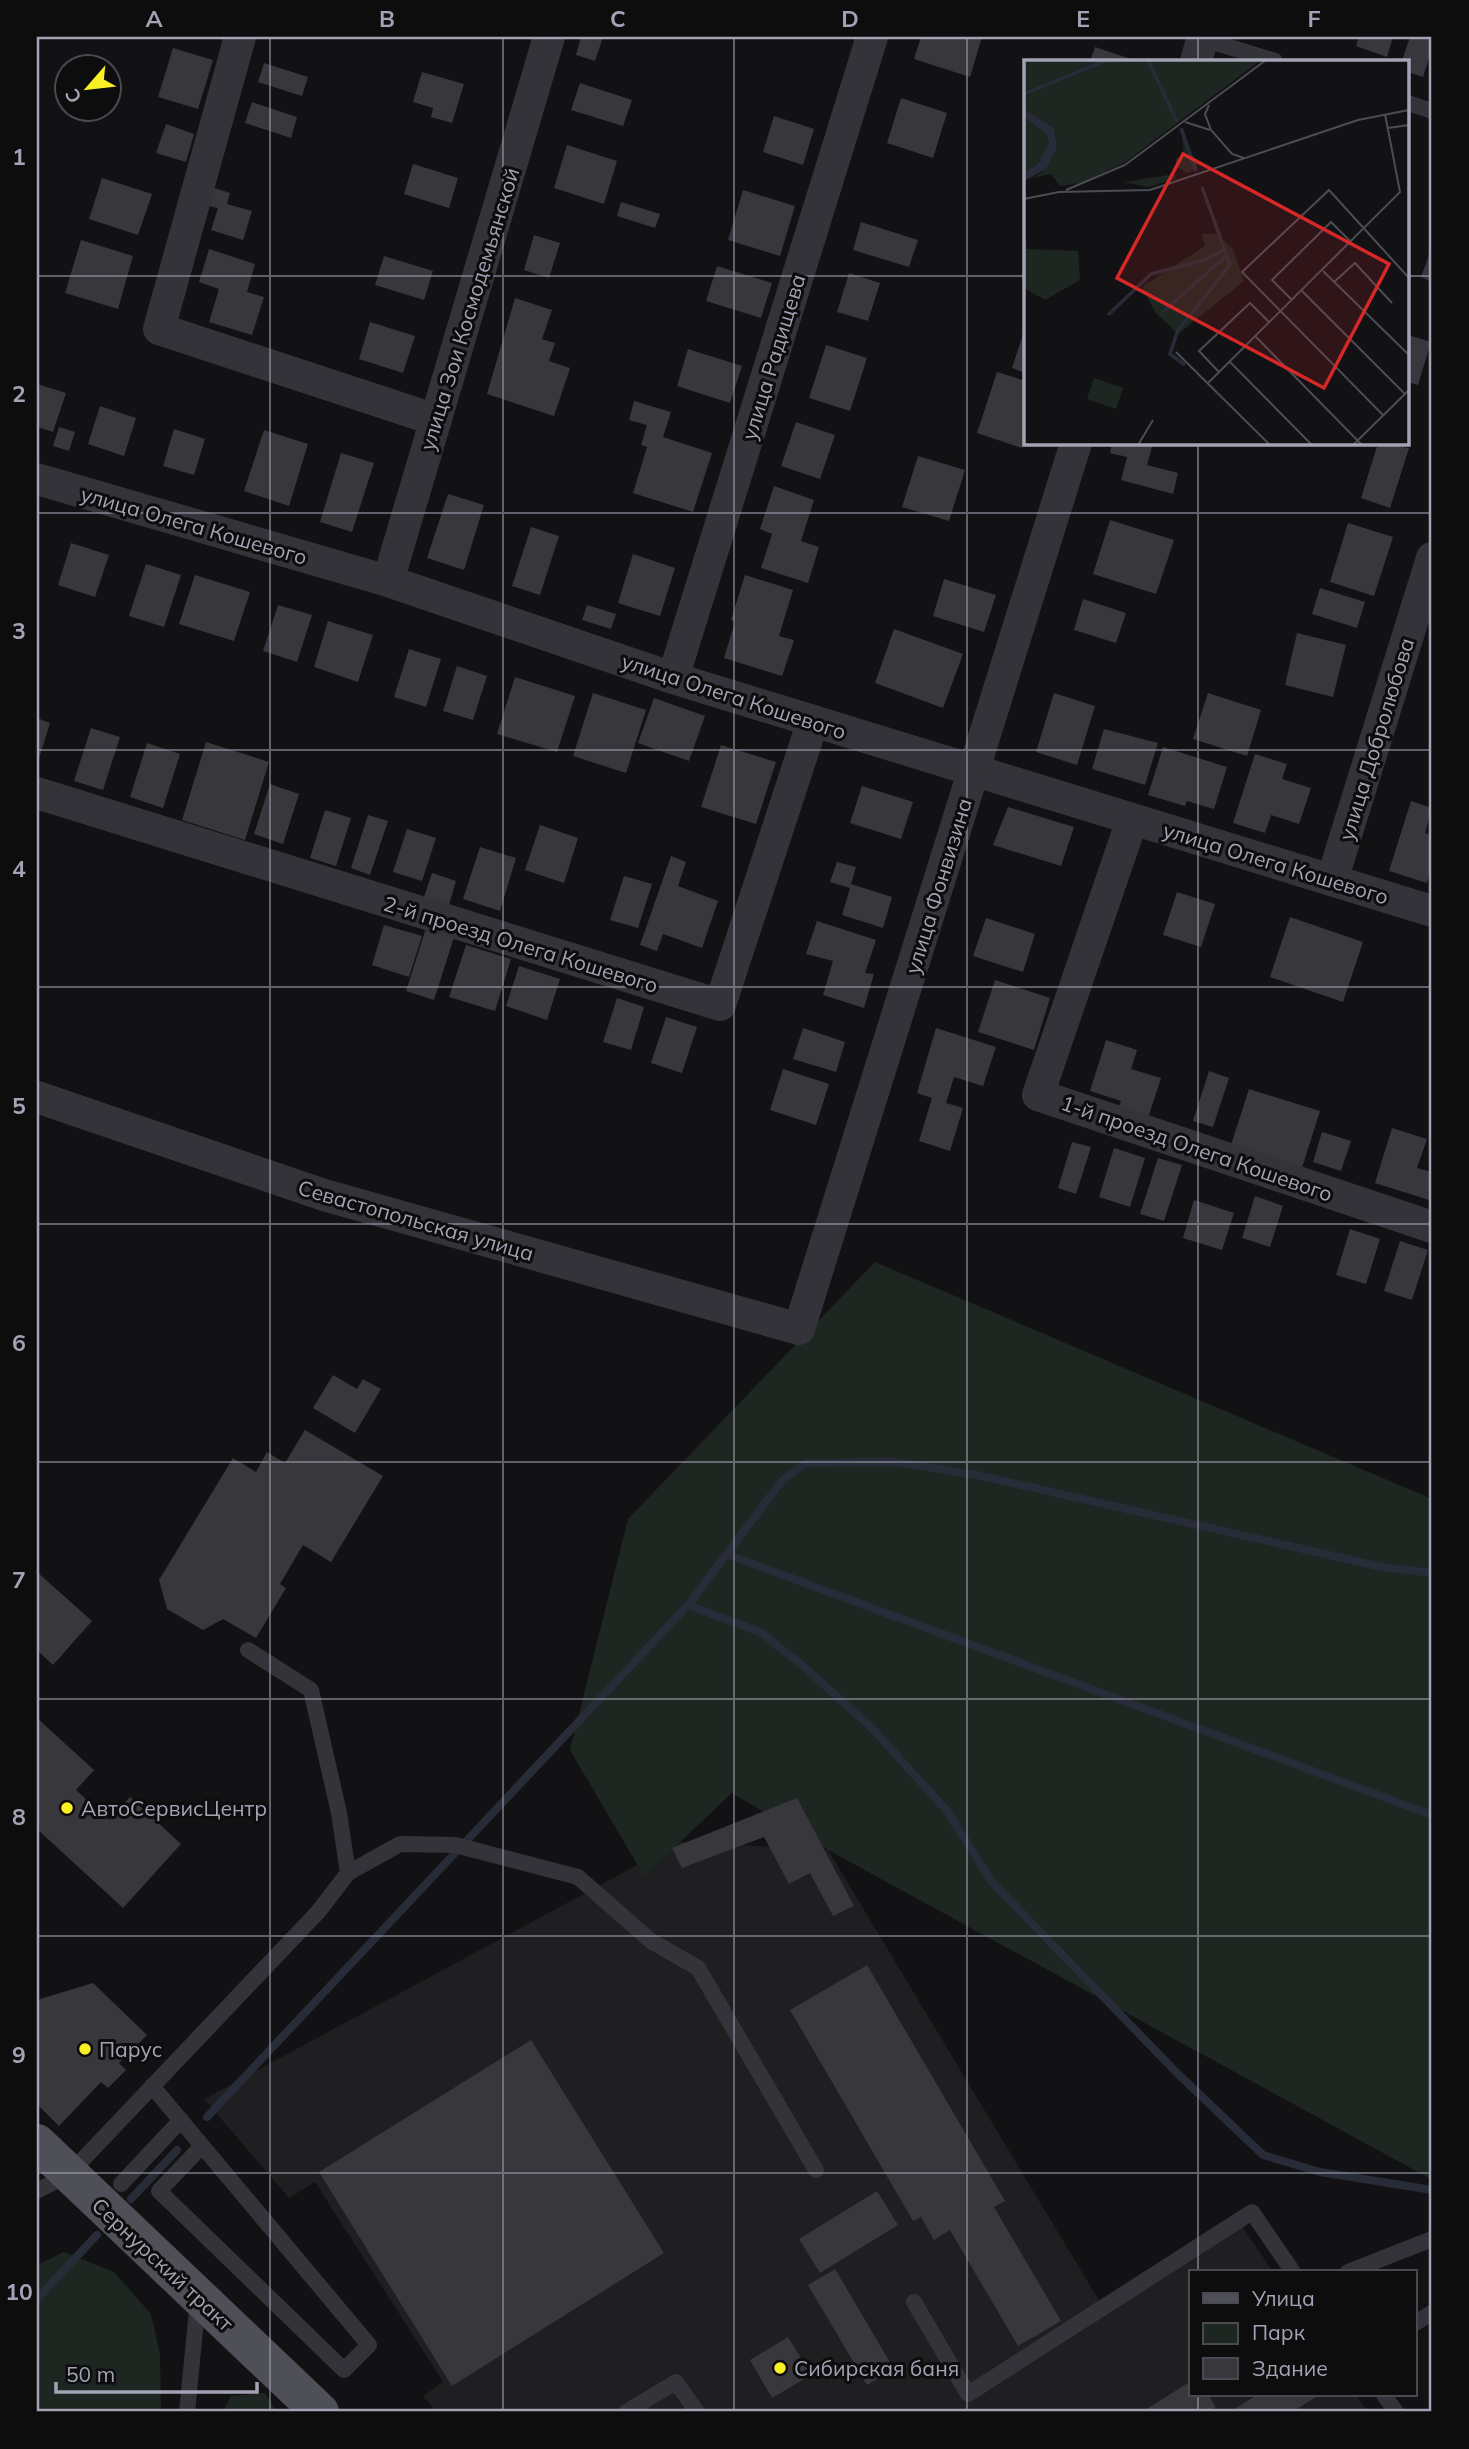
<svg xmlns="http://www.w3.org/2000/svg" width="1469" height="2449" font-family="Mulish,sans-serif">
	<rect width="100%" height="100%" fill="#121214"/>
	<!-- built -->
	<path fill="#1f1e21" d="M 680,1842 L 828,1850 L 1103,2307 L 1242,2226 L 1273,2272 L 1191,2272 L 1191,2395 L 1356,2395 L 1368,2412 L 437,2412 L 423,2396 L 443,2382 L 315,2182 L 289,2198 L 204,2099 Z"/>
	<!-- green -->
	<g fill="#1e2621">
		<path d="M 875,1262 L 1432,1499 L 1432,2174 L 1429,2178 L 828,1850 L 732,1793 L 644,1876 L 570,1750 L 628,1519 Z"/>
		<path d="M 64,2252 L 114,2272 L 151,2314 L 160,2354 L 161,2412 L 37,2412 L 37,2265 Z"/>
		<path d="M 265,2393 L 277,2412 L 223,2412 L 231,2396 Z"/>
	</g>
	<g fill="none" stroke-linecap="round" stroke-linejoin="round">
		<!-- stream -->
		<g stroke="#282c38" stroke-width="8">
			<path d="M 801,1466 L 805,1463 L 895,1462 L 977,1475 L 1382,1567 L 1432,1573"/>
			<path d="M 729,1555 L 1432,1815"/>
			<path d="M 688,1605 L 760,1632 L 803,1666 L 873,1729 L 947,1811 L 992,1882 L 1176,2072 L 1263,2155 L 1320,2172 L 1432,2190"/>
			<path d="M 207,2117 L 688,1605 L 782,1481 L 805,1463"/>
			<path d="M 131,2199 L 177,2150"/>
			<path d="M 37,2299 L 97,2235"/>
		</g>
	</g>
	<!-- building -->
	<g fill="#38373c">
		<path d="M 581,37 L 603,37 L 595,61 L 576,55 Z"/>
		<path d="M 921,37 L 982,37 L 970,77 L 914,59 Z"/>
		<path d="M 1359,37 L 1393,37 L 1387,57 L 1356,46 Z"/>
		<path d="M 1410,37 L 1432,37 L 1432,49 L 1423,77 L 1408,72 L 1408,61 L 1402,61 Z"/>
		<path d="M 1095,47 L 1137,61 L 1090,61 Z"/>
		<path d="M 173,48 L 213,60 L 198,109 L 158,97 Z"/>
		<path d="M 264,63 L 308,77 L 302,96 L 258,82 Z"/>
		<path d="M 422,72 L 464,84 L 452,123 L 431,117 L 433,108 L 413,102 Z"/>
		<path d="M 580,83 L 632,100 L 623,126 L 571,110 Z"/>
		<path d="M 901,98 L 947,113 L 933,158 L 887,143 Z"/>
		<path d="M 252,102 L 297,117 L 291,138 L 245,123 Z"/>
		<path d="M 774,116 L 814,129 L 803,165 L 763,152 Z"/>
		<path d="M 166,124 L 194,134 L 186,162 L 156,153 Z"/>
		<path d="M 567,145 L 617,161 L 604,204 L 554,188 Z"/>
		<path d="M 413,164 L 458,178 L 449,208 L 404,194 Z"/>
		<path d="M 102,178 L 152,194 L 138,235 L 89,219 Z"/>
		<path d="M 214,188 L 230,193 L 227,204 L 252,211 L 243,240 L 211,230 L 218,208 L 209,206 Z"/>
		<path d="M 743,190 L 795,206 L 780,256 L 728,240 Z"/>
		<path d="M 621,202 L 660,214 L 655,228 L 617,216 Z"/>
		<path d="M 861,222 L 918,240 L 909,267 L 853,250 Z"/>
		<path d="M 534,235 L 560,243 L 549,278 L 524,270 Z"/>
		<path d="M 81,240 L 133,256 L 118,309 L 65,293 Z"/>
		<path d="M 1432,247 L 1432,282 L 1421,277 Z"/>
		<path d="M 209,249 L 255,264 L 247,292 L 264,297 L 252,335 L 209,322 L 219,289 L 199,282 Z"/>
		<path d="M 384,256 L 433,271 L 424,300 L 375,285 Z"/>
		<path d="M 717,266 L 772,283 L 761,318 L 706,301 Z"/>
		<path d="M 849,273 L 880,283 L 868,321 L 837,312 Z"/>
		<path d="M 515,298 L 552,310 L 542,339 L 555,343 L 549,361 L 570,368 L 554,416 L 487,394 Z"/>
		<path d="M 370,322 L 415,336 L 403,373 L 359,359 Z"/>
		<path d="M 1026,325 L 1026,373 L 1012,368 Z"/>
		<path d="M 1408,335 L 1431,342 L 1418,385 L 1408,382 Z"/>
		<path d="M 826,345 L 867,358 L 850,411 L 809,398 Z"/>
		<path d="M 688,349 L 742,366 L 730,403 L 677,386 Z"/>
		<path d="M 997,372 L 1026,381 L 1026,437 L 1022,448 L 977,433 Z"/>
		<path d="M 37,384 L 66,393 L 53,432 L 37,427 Z"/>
		<path d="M 634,401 L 671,412 L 663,437 L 712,453 L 693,512 L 633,493 L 647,447 L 641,445 L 647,425 L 629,420 Z"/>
		<path d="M 100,406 L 136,418 L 124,456 L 88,444 Z"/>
		<path d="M 796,422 L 835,435 L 820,479 L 781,466 Z"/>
		<path d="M 59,427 L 75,432 L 69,451 L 53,446 Z"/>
		<path d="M 174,429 L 205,439 L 194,475 L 163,466 Z"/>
		<path d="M 264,430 L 308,444 L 289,506 L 244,491 Z"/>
		<path d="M 1112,443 L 1153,443 L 1147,465 L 1178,473 L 1173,494 L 1121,480 L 1127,457 L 1110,453 Z"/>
		<path d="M 1378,443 L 1409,448 L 1390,508 L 1361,498 Z"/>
		<path d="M 341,453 L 374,463 L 352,532 L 320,522 Z"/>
		<path d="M 918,456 L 965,470 L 949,521 L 902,507 Z"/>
		<path d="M 774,486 L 814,500 L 801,541 L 819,547 L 808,583 L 761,568 L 772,534 L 760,529 Z"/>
		<path d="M 448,494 L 484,505 L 464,570 L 427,558 Z"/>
		<path d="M 1110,520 L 1174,540 L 1156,594 L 1093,574 Z"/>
		<path d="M 1348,523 L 1393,537 L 1374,596 L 1330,582 Z"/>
		<path d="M 531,527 L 559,536 L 540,595 L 512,586 Z"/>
		<path d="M 71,543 L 109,555 L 95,597 L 58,585 Z"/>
		<path d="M 633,554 L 675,568 L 660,616 L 618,603 Z"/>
		<path d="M 146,564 L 181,575 L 164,627 L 129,616 Z"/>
		<path d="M 195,575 L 250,592 L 234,641 L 179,624 Z"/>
		<path d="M 745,575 L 793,590 L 779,636 L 794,640 L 782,676 L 724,658 L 735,622 L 731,620 Z"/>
		<path d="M 944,579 L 996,595 L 984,632 L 933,616 Z"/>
		<path d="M 1320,588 L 1365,602 L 1357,628 L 1312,614 Z"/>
		<path d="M 1083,599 L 1126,613 L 1116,643 L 1074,630 Z"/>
		<path d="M 278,605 L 312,615 L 297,662 L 263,651 Z"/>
		<path d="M 587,605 L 616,614 L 611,629 L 582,620 Z"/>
		<path d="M 328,621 L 373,635 L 358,682 L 314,667 Z"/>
		<path d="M 894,629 L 963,654 L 943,708 L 875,683 Z"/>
		<path d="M 1297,633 L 1346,645 L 1333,697 L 1285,685 Z"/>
		<path d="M 409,649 L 441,659 L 426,707 L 394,697 Z"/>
		<path d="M 457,666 L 487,676 L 473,720 L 443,711 Z"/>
		<path d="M 515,677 L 575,696 L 557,752 L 497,734 Z"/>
		<path d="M 593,693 L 646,710 L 626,773 L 573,756 Z"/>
		<path d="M 1054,693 L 1095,706 L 1077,765 L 1036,752 Z"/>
		<path d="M 1208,693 L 1261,710 L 1247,756 L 1193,739 Z"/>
		<path d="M 654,698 L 705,716 L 689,761 L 638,743 Z"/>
		<path d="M 37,718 L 50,723 L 37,765 Z"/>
		<path d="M 91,728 L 120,737 L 103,790 L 74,781 Z"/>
		<path d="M 1104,729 L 1158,743 L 1145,785 L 1092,769 Z"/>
		<path d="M 206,742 L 269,762 L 245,840 L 182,820 Z"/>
		<path d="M 147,743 L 180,754 L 163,808 L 130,797 Z"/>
		<path d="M 721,745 L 776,762 L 756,824 L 701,807 Z"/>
		<path d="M 1163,747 L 1227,767 L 1214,809 L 1187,801 L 1185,806 L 1148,795 Z"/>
		<path d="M 1255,754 L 1287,764 L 1282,779 L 1311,788 L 1299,824 L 1271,815 L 1265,833 L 1233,823 Z"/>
		<path d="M 270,784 L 299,794 L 283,844 L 254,834 Z"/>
		<path d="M 862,786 L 913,802 L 901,839 L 850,823 Z"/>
		<path d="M 1411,801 L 1432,808 L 1425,833 L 1432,835 L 1432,865 L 1427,883 L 1389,871 Z"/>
		<path d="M 1008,807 L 1074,827 L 1061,866 L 993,845 Z"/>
		<path d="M 325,810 L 351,818 L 336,866 L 310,858 Z"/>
		<path d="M 368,815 L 388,821 L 370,875 L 351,868 Z"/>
		<path d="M 540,825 L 578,838 L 564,883 L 525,870 Z"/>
		<path d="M 407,829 L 436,838 L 422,881 L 393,872 Z"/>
		<path d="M 480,847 L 516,858 L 500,911 L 463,899 Z"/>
		<path d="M 671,856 L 686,862 L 678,886 L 718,901 L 702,948 L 663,934 L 657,951 L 640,945 Z"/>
		<path d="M 837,862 L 856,867 L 851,884 L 892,897 L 883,928 L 842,915 L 850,888 L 830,882 Z"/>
		<path d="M 432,873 L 456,881 L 449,905 L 424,897 Z"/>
		<path d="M 624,876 L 652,884 L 638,928 L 610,920 Z"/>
		<path d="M 1177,892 L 1215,904 L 1201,947 L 1163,935 Z"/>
		<path d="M 1290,917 L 1363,942 L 1343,1002 L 1270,977 Z"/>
		<path d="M 986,918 L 1035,934 L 1023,972 L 973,956 Z"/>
		<path d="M 817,921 L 876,940 L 865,973 L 874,974 L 864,1008 L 823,995 L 833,961 L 806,954 Z"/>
		<path d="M 384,925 L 422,936 L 409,977 L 372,965 Z"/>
		<path d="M 427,925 L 455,934 L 434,1000 L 406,991 Z"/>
		<path d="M 466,945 L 511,959 L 495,1011 L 449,997 Z"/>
		<path d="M 519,966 L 560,979 L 547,1020 L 506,1006 Z"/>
		<path d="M 995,980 L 1050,998 L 1034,1050 L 978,1032 Z"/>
		<path d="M 617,998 L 644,1007 L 631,1050 L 603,1042 Z"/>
		<path d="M 666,1017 L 697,1027 L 682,1073 L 651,1063 Z"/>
		<path d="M 803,1028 L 845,1042 L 836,1072 L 793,1059 Z"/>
		<path d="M 936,1028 L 996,1047 L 983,1086 L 954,1077 L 946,1103 L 963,1108 L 950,1151 L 919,1141 L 932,1098 L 917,1093 Z"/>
		<path d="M 1106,1040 L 1137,1050 L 1131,1069 L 1161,1078 L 1147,1121 L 1117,1112 L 1121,1101 L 1090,1091 Z"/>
		<path d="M 783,1069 L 829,1084 L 816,1125 L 770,1110 Z"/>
		<path d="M 1209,1071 L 1229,1078 L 1213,1127 L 1193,1121 Z"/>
		<path d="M 1249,1089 L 1320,1111 L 1301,1171 L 1230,1148 Z"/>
		<path d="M 1392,1128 L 1427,1139 L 1417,1168 L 1432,1172 L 1432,1201 L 1375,1183 Z"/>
		<path d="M 1322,1132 L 1351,1141 L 1341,1171 L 1313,1162 Z"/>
		<path d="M 1072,1142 L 1091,1147 L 1076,1194 L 1058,1188 Z"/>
		<path d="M 1114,1148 L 1145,1158 L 1130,1207 L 1099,1197 Z"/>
		<path d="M 1158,1158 L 1182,1165 L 1164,1221 L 1140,1214 Z"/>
		<path d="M 1255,1196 L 1283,1206 L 1270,1247 L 1242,1238 Z"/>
		<path d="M 1194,1200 L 1234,1213 L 1222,1250 L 1183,1238 Z"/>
		<path d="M 1350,1229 L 1380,1239 L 1366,1284 L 1336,1275 Z"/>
		<path d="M 1400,1241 L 1428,1250 L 1412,1300 L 1384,1291 Z"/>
		<path d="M 333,1375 L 357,1389 L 363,1379 L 381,1389 L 355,1433 L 313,1408 Z"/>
		<path d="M 305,1430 L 383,1476 L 331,1562 L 303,1545 L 280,1584 L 286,1588 L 256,1638 L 223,1619 L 203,1630 L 167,1609 L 159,1580 L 233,1458 L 256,1472 L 267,1452 L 285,1463 Z"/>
		<path d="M 37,1572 L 92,1621 L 53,1665 L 37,1650 Z"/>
		<path d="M 37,1718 L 94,1770 L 76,1790 L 109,1820 L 130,1797 L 181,1844 L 123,1908 L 37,1829 Z"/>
		<path d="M 797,1798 L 854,1906 L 833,1916 L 810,1873 L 789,1884 L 764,1837 L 682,1868 L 672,1848 Z"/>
		<path d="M 867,1965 L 1005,2201 L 994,2207 L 1061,2321 L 1018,2346 L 950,2230 L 934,2240 L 921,2217 L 913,2221 L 790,2010 Z"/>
		<path d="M 93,1983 L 147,2035 L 119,2063 L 126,2070 L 108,2088 L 101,2082 L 59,2126 L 37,2104 L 37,2000 Z"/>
		<path d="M 531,2040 L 664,2253 L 452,2386 L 319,2172 Z"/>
		<path d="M 877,2191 L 898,2225 L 820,2273 L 799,2239 Z"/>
		<path d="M 835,2269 L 894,2369 L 867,2385 L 808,2285 Z"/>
		<path d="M 788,2337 L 811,2375 L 772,2398 L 750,2360 Z"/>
		<path d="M 1191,2381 L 1191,2395 L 1208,2395 L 1216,2407 L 1208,2412 L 1142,2412 Z"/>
		<path d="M 1257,2395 L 1319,2395 L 1292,2412 L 1239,2412 L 1236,2408 Z"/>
	</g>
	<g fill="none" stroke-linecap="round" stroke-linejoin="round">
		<!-- service -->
		<g stroke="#333339" stroke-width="16">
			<path d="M 1197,37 L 1275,61"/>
			<path d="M 1408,103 L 1432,111"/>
			<path d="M 248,1650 L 311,1690 L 339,1813 L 348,1873"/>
			<path d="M 152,2086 L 369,2345 L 344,2370 L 159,2191 L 202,2146"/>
			<path d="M 121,2184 L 181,2120"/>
			<path d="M 37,2191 L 69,2174 L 318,1912 L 348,1873 L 400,1844 L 455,1845 L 578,1877 L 651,1941 L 698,1968 L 816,2170"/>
			<path d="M 1348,2272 L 1432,2239"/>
			<path d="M 914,2302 L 968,2394 L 1252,2212 L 1293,2272"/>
			<path d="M 1415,2323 L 1432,2313"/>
			<path d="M 1384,2395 L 1396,2412"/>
			<path d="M 187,2412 L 198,2300"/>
			<path d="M 626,2412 L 676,2382 L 697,2412"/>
		</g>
		<!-- minor -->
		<g stroke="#333339" stroke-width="32">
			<path d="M 240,37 L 159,329 L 436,420"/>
			<path d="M 1196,61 L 1203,37"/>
			<path d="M 37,479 L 388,581 L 673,678 L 1432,911"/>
			<path d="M 388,581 L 549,37"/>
			<path d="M 673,678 L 872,37"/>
			<path d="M 37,793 L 720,1005 L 813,721"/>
			<path d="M 1132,820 L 1038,1095 L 1432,1227"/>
			<path d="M 1332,880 L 1432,558"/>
			<path d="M 37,1097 L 324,1195 L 799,1329 L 1076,443"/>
		</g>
		<!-- primary -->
		<path stroke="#4f4f58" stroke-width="38" d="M 37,2143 L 320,2412"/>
	</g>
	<!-- grid -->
	<path fill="none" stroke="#a3a3b5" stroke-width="2" stroke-opacity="0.55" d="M 270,37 L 270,2412M 503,37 L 503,2412M 734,37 L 734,2412M 967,37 L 967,2412M 1198,37 L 1198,61M 37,276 L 1026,276M 1408,276 L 1432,276M 1198,443 L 1198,2272M 37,513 L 1432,513M 37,750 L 1432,750M 37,987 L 1432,987M 37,1224 L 1432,1224M 37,1462 L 1432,1462M 37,1699 L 1432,1699M 37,1936 L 1432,1936M 37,2173 L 1432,2173M 1198,2395 L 1198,2412"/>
	<!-- markers -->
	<g fill="#faf124" stroke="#0d0d0e" stroke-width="2.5">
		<circle cx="67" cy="1808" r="7"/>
		<circle cx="85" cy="2049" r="7"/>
		<circle cx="780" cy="2368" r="7"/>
	</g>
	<g text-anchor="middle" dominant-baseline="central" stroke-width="6" stroke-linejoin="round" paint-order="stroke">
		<!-- street labels -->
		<g font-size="21" fill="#a3a3b5" stroke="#0d0d0e">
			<text transform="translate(469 309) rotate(-73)">улица Зои Космодемьянской</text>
			<text transform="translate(773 357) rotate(-73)">улица Радищева</text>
			<text transform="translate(194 525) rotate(16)">улица Олега Кошевого</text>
			<text transform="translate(734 696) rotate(18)">улица Олега Кошевого</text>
			<text transform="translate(1376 739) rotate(-73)">улица Добролюбова</text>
			<text transform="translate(1276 863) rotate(17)">улица Олега Кошевого</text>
			<text transform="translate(938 886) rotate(-73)">улица Фонвизина</text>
			<text transform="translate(521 944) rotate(17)">2-й проезд Олега Кошевого</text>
			<text transform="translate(1197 1148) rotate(19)">1-й проезд Олега Кошевого</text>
			<text transform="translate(416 1220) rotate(16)">Севастопольская улица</text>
			<text transform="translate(163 2264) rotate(43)">Сернурский тракт</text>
		</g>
		<!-- poi labels -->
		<g font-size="21" fill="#a3a3b5" stroke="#0d0d0e" text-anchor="start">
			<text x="81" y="1808">АвтоСервисЦентр</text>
			<text x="99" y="2049">Парус</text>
			<text x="794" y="2368">Сибирская баня</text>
		</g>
	</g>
	<!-- overview -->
	<g transform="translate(1024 60)">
		<rect width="385" height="385" fill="#121214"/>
		<path d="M 0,0 L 237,0 L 100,103 L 57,123 L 36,126 L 27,114 L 9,118 L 22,109 L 33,88 L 30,68 L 0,49 ZM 0,57 L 22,74 L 25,82 L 14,104 L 0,112 ZM 158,75 L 173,103 L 173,108 L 163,113 L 152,106 L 152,98 L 160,96 ZM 151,114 L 152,119 L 124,127 L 100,122 ZM 178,174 L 192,174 L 209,189 L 220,221 L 154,274 L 131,252 L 118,227 L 181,186 ZM 0,178 L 3,189 L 54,191 L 56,220 L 21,240 L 0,228 ZM 70,318 L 99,328 L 92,349 L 63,339 Z" fill="#1e2621"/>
		<path d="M 0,49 L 30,68 L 33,88 L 22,109 L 0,121 L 0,112 L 14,104 L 25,82 L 22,74 L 0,57 Z" fill="#282c38"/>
		<path fill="none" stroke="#282c38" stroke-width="3.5" d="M 124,0 L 153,62M 0,34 L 83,0M 157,68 L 172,111M 178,127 L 206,205M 139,252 L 201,197M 84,255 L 127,214 L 180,200 L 199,190M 161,305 L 146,294 L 154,270 L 206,205"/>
		<path fill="none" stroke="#4c4c54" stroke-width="2" d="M 185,45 L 181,54 L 187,70 L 208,94 L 220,98M 161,62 L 186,70M 364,68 L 385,65M 42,130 L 101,105 L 242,0M 0,139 L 35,132 L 126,130 L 334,60 L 385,50M 299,211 L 385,295M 310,222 L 331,203 L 368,243M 278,231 L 381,334M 268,240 L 248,220 L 307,162 L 327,182M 232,277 L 338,385M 152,292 L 246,385M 206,302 L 288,385M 195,312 L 175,291 L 226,243 L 246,263M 184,323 L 376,132 L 361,54M 359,355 L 218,212 L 305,130 L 385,218M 114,385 L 129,360M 329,385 L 385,330"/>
		<path fill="#d62828" fill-opacity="0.15" stroke="#d62828" stroke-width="3.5" d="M 159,94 L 365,204 L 300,328 L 93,218 Z"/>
		<rect width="385" height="385" fill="none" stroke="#a3a3b5" stroke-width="3.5"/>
	</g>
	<!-- border -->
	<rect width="1469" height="2449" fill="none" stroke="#0d0d0e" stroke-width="77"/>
	<!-- legend -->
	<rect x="1189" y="2270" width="228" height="126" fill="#0d0d0e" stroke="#494951" stroke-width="2"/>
	<rect x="1203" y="2293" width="35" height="10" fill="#4f4f58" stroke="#494951" stroke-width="2"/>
	<text x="1252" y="2306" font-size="21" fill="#a3a3b5">Улица</text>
	<rect x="1203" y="2323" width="35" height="21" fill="#1e2621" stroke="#494951" stroke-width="2"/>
	<text x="1252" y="2340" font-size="21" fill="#a3a3b5">Парк</text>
	<rect x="1203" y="2358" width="35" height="21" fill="#38373c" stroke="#494951" stroke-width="2"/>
	<text x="1252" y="2376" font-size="21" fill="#a3a3b5">Здание</text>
	<!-- north arrow -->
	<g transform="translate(88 88) rotate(242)"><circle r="33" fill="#0d0d0e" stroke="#494951" stroke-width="2"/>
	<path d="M0-5L12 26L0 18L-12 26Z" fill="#faf124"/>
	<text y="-10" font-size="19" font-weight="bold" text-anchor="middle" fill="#a3a3b5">С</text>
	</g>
	<!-- scale -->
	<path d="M56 2382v10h201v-10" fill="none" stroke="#a3a3b5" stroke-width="3.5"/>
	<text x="66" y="2382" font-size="21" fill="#a3a3b5" stroke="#0d0d0e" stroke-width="5" paint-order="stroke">50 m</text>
	<rect x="38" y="38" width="1392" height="2372" fill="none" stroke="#a3a3b5" stroke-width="2.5"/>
	<g font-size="23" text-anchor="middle" font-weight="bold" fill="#a3a3b5">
		<text x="154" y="27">A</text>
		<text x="387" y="27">B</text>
		<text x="618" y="27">C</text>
		<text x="850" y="27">D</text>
		<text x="1083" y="27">E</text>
		<text x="1314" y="27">F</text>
		<text x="19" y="165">1</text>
		<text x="19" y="402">2</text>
		<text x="19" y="639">3</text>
		<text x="19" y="877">4</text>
		<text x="19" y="1114">5</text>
		<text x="19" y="1351">6</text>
		<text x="19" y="1588">7</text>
		<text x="19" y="1825">8</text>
		<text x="19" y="2063">9</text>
		<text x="19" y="2300">10</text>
	</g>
</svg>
